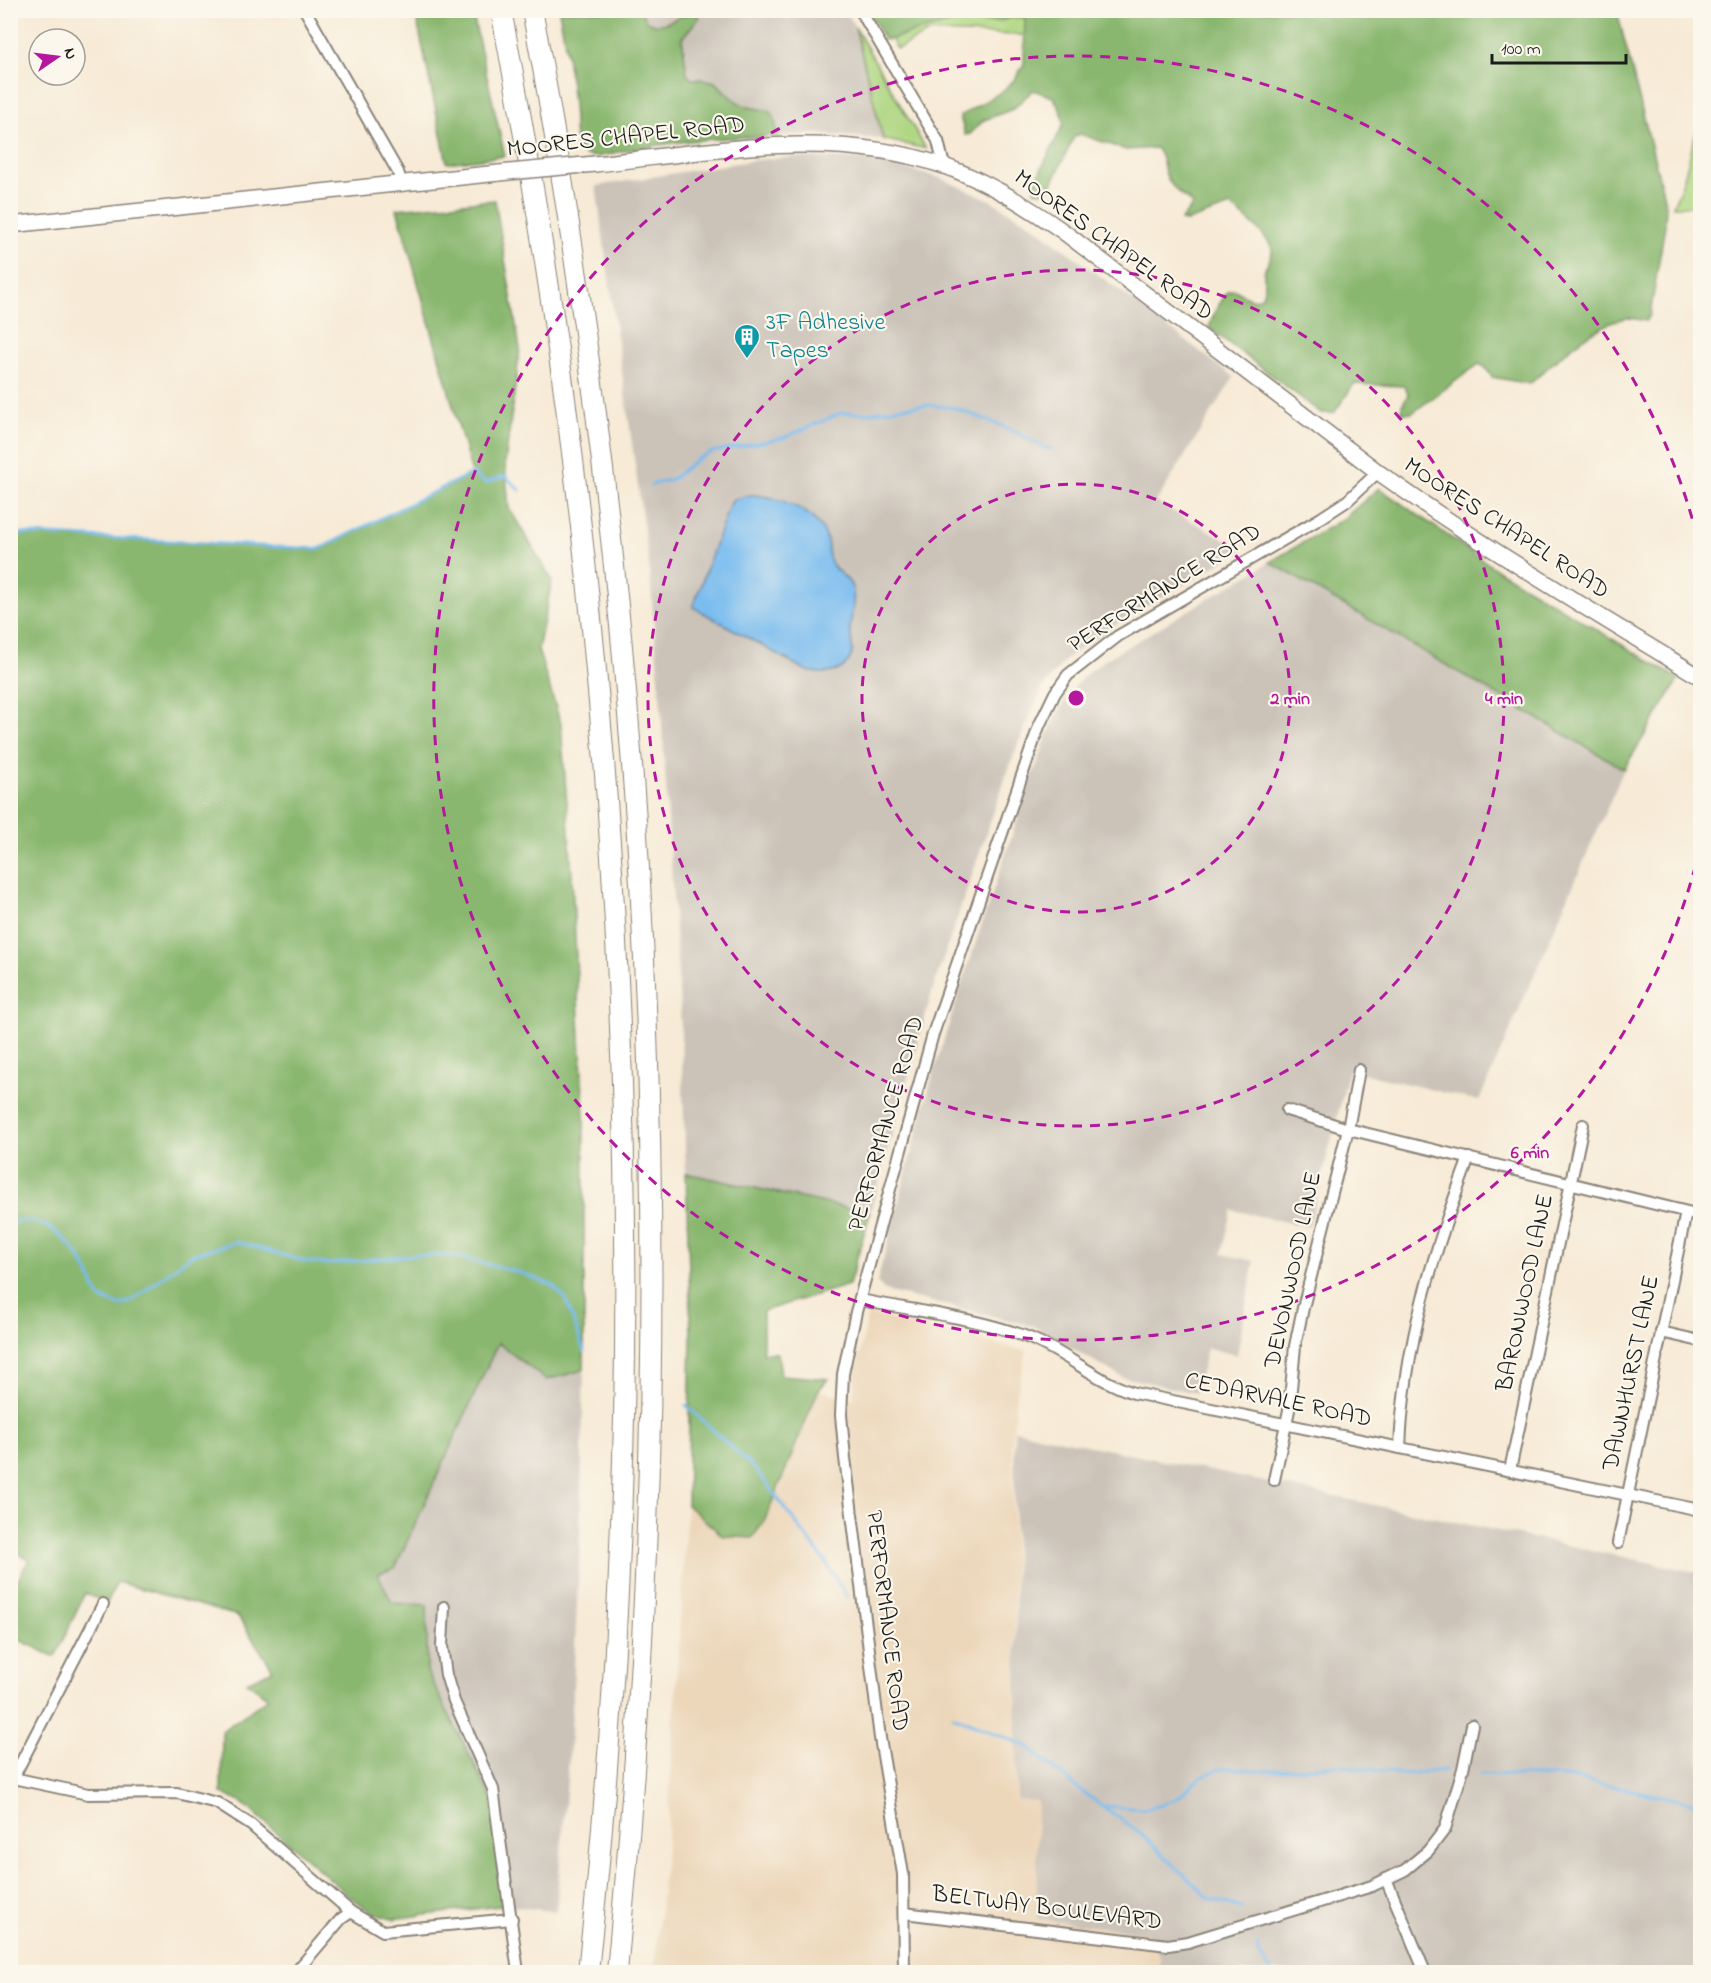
<svg xmlns="http://www.w3.org/2000/svg" width="1711" height="1983" font-family="'Indie Flower',sans-serif">
	<rect width="100%" height="100%" fill="#fbf7ec"/>
	<filter id="ink" filterUnits="userSpaceOnUse"><feTurbulence type="fractalNoise" baseFrequency=".0167" numOctaves="2"/><feDisplacementMap in="SourceGraphic" scale="12" xChannelSelector="R" yChannelSelector="G"/><feConvolveMatrix kernelMatrix="1 2 1 2 8 2 1 2 1" color-interpolation-filters="sRGB"/></filter>
	<filter id="wash" filterUnits="userSpaceOnUse"><feTurbulence type="fractalNoise" baseFrequency=".008" numOctaves="4" result="noise"/><feDisplacementMap in="SourceGraphic" scale="24" xChannelSelector="R" yChannelSelector="G"/><feGaussianBlur stdDeviation="1.35" result="paint"/><feColorMatrix in="noise" values="0 0 0 0 0 0 0 0 0 0 0 0 0 0 0 0 0 1.4 0 .05"/><feComposite in="paint" operator="in"/></filter>
	<g filter="url(#wash)">
		<rect width="100%" height="100%" fill="#f7ead6"/>
		<!-- built -->
		<path fill="#ecd7ba" d="M 868,1314 L 1027,1351 L 1016,1397 L 1012,1439 L 1017,1800 L 1037,1801 L 1037,1919 L 1146,1933 L 1160,1957 L 1160,1972 L 654,1972 L 667,1839 L 687,1505 L 723,1536 L 752,1538 L 764,1522 L 818,1390 L 853,1399 L 855,1376 Z"/>
		<!-- industrial -->
		<g fill="#cbc2b8">
			<path d="M 608,11 L 846,11 L 855,27 L 883,139 L 815,134 L 747,138 L 746,130 Z"/>
			<path d="M 794,157 L 858,159 L 887,164 L 940,178 L 988,199 L 1032,225 L 1234,377 L 1156,502 L 1243,549 L 1111,627 L 1067,658 L 1043,687 L 1027,722 L 1007,773 L 934,985 L 870,1213 L 686,1173 L 680,1007 L 661,708 L 649,565 L 596,186 L 756,160 Z"/>
			<path d="M 1270,562 L 1624,769 L 1479,1101 L 1349,1070 L 1309,1227 L 1232,1210 L 1222,1254 L 1254,1261 L 1237,1355 L 1207,1348 L 1196,1393 L 1122,1377 L 1033,1326 L 886,1291 L 877,1282 L 933,1074 L 963,980 L 1026,794 L 1049,731 L 1065,699 L 1084,676 L 1105,660 Z"/>
			<path d="M 498,1343 L 546,1380 L 584,1370 L 580,1537 L 571,1733 L 556,1912 L 507,1905 L 493,1802 L 427,1670 L 427,1605 L 392,1603 L 378,1574 L 395,1568 Z"/>
			<path d="M 1014,1430 L 1700,1573 L 1700,1972 L 1160,1972 L 1160,1957 L 1146,1933 L 1037,1919 L 1037,1801 L 1017,1800 Z"/>
		</g>
		<!-- green -->
		<g fill="#aed681" stroke="#65794e" stroke-width="1.5">
			<path d="M 875,11 L 1198,11 L 1104,38 L 930,32 L 897,49 Z"/>
			<path d="M 855,27 L 926,149 L 883,139 Z"/>
			<path d="M 1700,118 L 1700,206 L 1673,206 L 1683,182 Z"/>
		</g>
		<!-- forest -->
		<g fill="#8ab76f" stroke="#536a46" stroke-width="1.5">
			<path d="M 415,11 L 472,11 L 505,156 L 447,163 Z"/>
			<path d="M 559,11 L 641,11 L 646,21 L 657,25 L 666,23 L 692,12 L 698,15 L 699,18 L 682,38 L 687,74 L 692,79 C 724,79 715,86 736,101 C 746,108 757,109 768,110 L 774,117 L 778,136 C 723,137 668,141 614,153 C 603,156 588,160 579,151 C 574,145 574,127 574,119 C 572,82 566,47 559,11 Z"/>
			<path d="M 869,11 L 1617,11 L 1666,205 L 1665,225 L 1650,315 L 1646,321 C 1640,320 1633,318 1627,318 C 1594,324 1554,361 1530,384 L 1492,377 L 1485,367 L 1479,364 L 1412,413 L 1402,413 L 1402,405 L 1408,395 L 1405,386 L 1354,384 L 1334,413 L 1321,413 L 1209,328 L 1215,311 L 1228,291 L 1235,290 L 1253,300 L 1262,297 C 1266,284 1263,285 1264,274 C 1264,267 1271,260 1272,252 C 1273,238 1241,215 1231,206 L 1185,222 L 1181,220 L 1193,204 C 1182,195 1171,188 1166,175 C 1162,164 1164,157 1156,148 L 1126,150 L 1080,134 L 1074,137 L 1050,188 L 1043,192 L 1034,191 L 1034,184 L 1064,123 L 1060,109 L 1053,97 L 1033,90 L 1013,109 L 984,120 L 970,134 L 965,135 L 960,116 L 1003,91 L 1015,79 L 1024,64 L 1025,18 C 1015,15 1003,21 993,22 C 985,23 978,19 970,20 C 942,25 915,31 888,40 L 884,39 Z"/>
			<path d="M 495,200 L 520,349 L 505,464 L 509,508 L 552,580 L 538,650 L 561,724 L 571,858 L 584,1117 L 584,1370 L 546,1380 L 498,1343 L 395,1568 L 378,1574 L 392,1603 L 427,1605 L 427,1671 L 493,1802 L 507,1905 L 392,1919 L 373,1913 L 347,1894 L 258,1816 L 242,1803 L 221,1793 L 222,1731 L 268,1698 L 247,1682 L 273,1670 L 238,1616 L 117,1582 L 107,1603 L 85,1593 L 55,1657 L 11,1636 L 10,1595 L 29,1559 L 10,1549 L 11,533 L 319,549 L 472,473 L 397,209 Z"/>
			<path d="M 1379,488 L 1496,569 L 1679,679 L 1624,769 L 1270,562 L 1343,519 Z"/>
			<path d="M 686,1173 L 870,1213 L 849,1285 L 763,1311 L 763,1353 L 778,1353 L 781,1375 L 828,1379 L 818,1391 L 764,1522 L 752,1538 L 723,1536 L 687,1505 L 691,1337 Z"/>
		</g>
		<!-- water -->
		<path fill="#79bcef" stroke="#4a6c86" stroke-width="1.5" d="M 751,495 C 777,496 812,508 825,534 C 829,543 827,551 830,560 C 833,571 846,575 851,585 C 856,596 852,614 850,626 C 849,635 854,645 852,653 C 846,675 824,675 807,671 L 693,607 L 729,506 L 734,499 Z"/>
		<g fill="none" stroke-linecap="round" stroke-linejoin="round">
			<!-- stream -->
			<g stroke="#79bcef" stroke-width="3">
				<path d="M 651,485 L 672,479 L 697,459 L 712,452 L 783,438 L 841,413 L 868,413 L 903,407 L 928,405 L 955,408 L 1010,429 L 1045,448 L 1052,449"/>
				<path d="M 10,533 L 319,549 L 472,473 L 485,483 L 505,476 L 520,490"/>
				<path d="M 10,1223 C 44,1213 70,1240 86,1268 C 91,1278 94,1289 100,1298 L 119,1305 L 130,1302 L 193,1254 L 237,1242 L 307,1262 L 328,1264 L 413,1255 L 454,1256 L 522,1273 L 553,1286 L 566,1300 L 584,1351"/>
				<path d="M 686,1405 L 757,1471 L 827,1564 L 847,1597"/>
				<path d="M 953,1716 L 1027,1746 L 1077,1788 L 1139,1832 L 1210,1899 L 1242,1908"/>
				<path d="M 1480,1774 L 1567,1777 L 1700,1804"/>
				<path d="M 1104,1806 L 1143,1809 L 1162,1805 L 1179,1797 L 1198,1779 L 1216,1770 L 1229,1768 L 1263,1771 L 1338,1765 L 1403,1774 L 1445,1770"/>
				<path d="M 1257,1945 L 1260,1955 L 1271,1972"/>
			</g>
		</g>
	</g>
	<g filter="url(#ink)">
		<g fill="none" stroke-linecap="round" stroke-linejoin="round">
			<defs>
				<g id="minor">
					<path d="M 305,10 L 398,172 L 402,185"/>
					<path d="M 860,10 L 938,141 L 944,166"/>
					<path d="M 1287,1110 L 1348,1129 L 1700,1215"/>
					<path d="M 860,1300 C 915,1311 980,1318 1032,1339 C 1068,1354 1096,1381 1134,1393 L 1700,1510"/>
					<path d="M 1661,1332 L 1700,1341"/>
					<path d="M 1400,1448 C 1404,1344 1433,1254 1469,1158"/>
					<path d="M 1510,1470 L 1583,1125"/>
					<path d="M 1274,1480 L 1289,1410 L 1295,1346 L 1303,1308 L 1348,1129 L 1359,1070"/>
					<path d="M 1618,1543 L 1686,1212"/>
					<path d="M 444,1607 L 442,1646 L 446,1675 L 454,1701 L 493,1789 L 518,1972"/>
					<path d="M 13,1778 L 88,1794 L 177,1793 L 217,1803 L 251,1825 L 351,1912 L 383,1931 L 512,1919"/>
					<path d="M 11,1782 L 103,1604"/>
					<path d="M 1386,1879 L 1425,1972"/>
					<path d="M 904,1913 L 1168,1945 L 1188,1942 L 1372,1886 L 1405,1870 L 1428,1851 L 1445,1829 L 1463,1769 L 1472,1725"/>
					<path d="M 296,1972 L 341,1919 L 351,1912"/>
					<path d="M 904,1972 L 903,1874 L 880,1738 L 845,1458 L 841,1415 L 843,1374 L 856,1312 L 933,1034 L 1039,726 L 1055,693 L 1068,675 L 1118,636 L 1321,518 L 1347,501 L 1378,472"/>
				</g>
				<g id="secondary">
					<path d="M 595,164 C 710,152 831,127 944,166 C 987,181 1026,205 1064,232 L 1378,472 C 1482,546 1591,611 1700,677"/>
					<path d="M 10,225 L 499,173"/>
				</g>
				<g id="motorway">
					<path d="M 501,10 C 626,654 660,1321 588,1972"/>
					<path d="M 532,10 C 559,147 579,284 597,421 C 663,936 668,1456 617,1972"/>
				</g>
			</defs>
			<!-- minor casing -->
			<use href="#minor" stroke="#8a8379" stroke-width="14"/>
			<!-- secondary casing -->
			<use href="#secondary" stroke="#8a8379" stroke-width="18"/>
			<!-- motorway casing -->
			<use href="#motorway" stroke="#8a8379" stroke-width="22"/>
			<!-- minor -->
			<use href="#minor" stroke="#fff" stroke-width="10"/>
			<!-- secondary -->
			<use href="#secondary" stroke="#fff" stroke-width="15"/>
			<!-- motorway -->
			<use href="#motorway" stroke="#fff" stroke-width="20"/>
			<defs>
				<path id="secondary-bridge" d="M 499,173 L 595,164"/>
			</defs>
			<!-- secondary-bridge casing -->
			<use href="#secondary-bridge" stroke="#8a8379" stroke-width="18" stroke-linecap="butt"/>
			<!-- secondary-bridge -->
			<use href="#secondary-bridge" stroke="#fff" stroke-width="15"/>
		</g>
	</g>
	<!-- distance rings -->
	<g fill="none" stroke="#b5179e" stroke-width="3" stroke-dasharray="10 8">
		<circle cx="1076" cy="698" r="214"/>
		<circle cx="1076" cy="698" r="428"/>
		<path d="M1700 848A642 642 0 1 1 1700 548"/>
	</g>
	<!-- icons -->
	<defs>
		<symbol id="building-pin" viewBox="-11 -11 22 30"><path d="M0 17L-7.5 6A9.5 9.5 0 1 1 7.5 6Z" fill="#0f9aa8" stroke="#fbf7ec"/><path d="M-4-6H4V6H1V3H-1V6H-4ZM-2.5-4.3h1.7v1.8h-1.7ZM.8-4.3h1.7v1.8H.8ZM-2.5-1h1.7V.8h-1.7ZM.8-1h1.7V.8H.8Z" fill="#fff"/></symbol>
	</defs>
	<g fill-rule="evenodd">
		<use href="#building-pin" x="732" y="322" width="30" height="40"/>
	</g>
	<g text-anchor="middle" dominant-baseline="central" stroke-width="4.5" stroke-linejoin="round" paint-order="stroke">
		<!-- street labels -->
		<g font-size="24" fill="#1c1c1c" stroke="#fbf7ec">
			<text transform="translate(626 138) rotate(-6)">MOORES CHAPEL ROAD</text>
			<text transform="translate(1113 246) rotate(36)">MOORES CHAPEL ROAD</text>
			<text transform="translate(1506 529) rotate(33)">MOORES CHAPEL ROAD</text>
			<text transform="translate(1165 589) rotate(-32)">PERFORMANCE ROAD</text>
			<text transform="translate(887 1124) rotate(-74)">PERFORMANCE ROAD</text>
			<text transform="translate(1294 1270) rotate(-78)">DEVONWOOD LANE</text>
			<text transform="translate(1526 1293) rotate(-78)">BARONWOOD LANE</text>
			<text transform="translate(1632 1373) rotate(-78)">DAWNHURST LANE</text>
			<text transform="translate(1278 1401) rotate(12)">CEDARVALE ROAD</text>
			<text transform="translate(886 1621) rotate(83)">PERFORMANCE ROAD</text>
			<text transform="translate(1047 1909) rotate(7)">BELTWAY BOULEVARD</text>
		</g>
		<!-- culture labels -->
		<g font-size="24" fill="#0d838f" stroke="#fbf7ec" text-anchor="start">
			<text x="766" y="323">3F Adhesive<tspan x="766" dy="28">Tapes</tspan></text>
		</g>
	</g>
	<circle cx="1076" cy="698" r="9" fill="#b5179e" stroke="#fbf7ec" stroke-width="3"/>
	<g font-size="18" text-anchor="middle" font-weight="bold" fill="#b5179e" stroke="#fbf7ec" stroke-width="4.5" stroke-linejoin="round" paint-order="stroke">
		<text x="1290" y="704">2 min</text>
		<text x="1504" y="704">4 min</text>
		<text x="1530" y="1158">6 min</text>
	</g>
	<!-- margin -->
	<rect width="1711" height="1983" fill="none" stroke="#fbf7ec" stroke-width="36"/>
	<!-- north arrow -->
	<g transform="translate(57 57) rotate(76)"><circle r="28" fill="#fbf7ec" stroke="#a29f99" stroke-width="1.5"/>
	<path d="M0-4.5L10 22L0 15L-10 22Z" fill="#b5179e"/>
	<text y="-9" font-size="16" font-weight="bold" text-anchor="middle" fill="#1c1c1c">N</text>
	</g>
	<!-- scale -->
	<path d="M1492 54v9h134v-9" fill="none" stroke="#1c1c1c" stroke-width="3"/>
	<text x="1501" y="54" font-size="18" fill="#1c1c1c" stroke="#fbf7ec" stroke-width="4.5" paint-order="stroke">100 m</text>
</svg>
